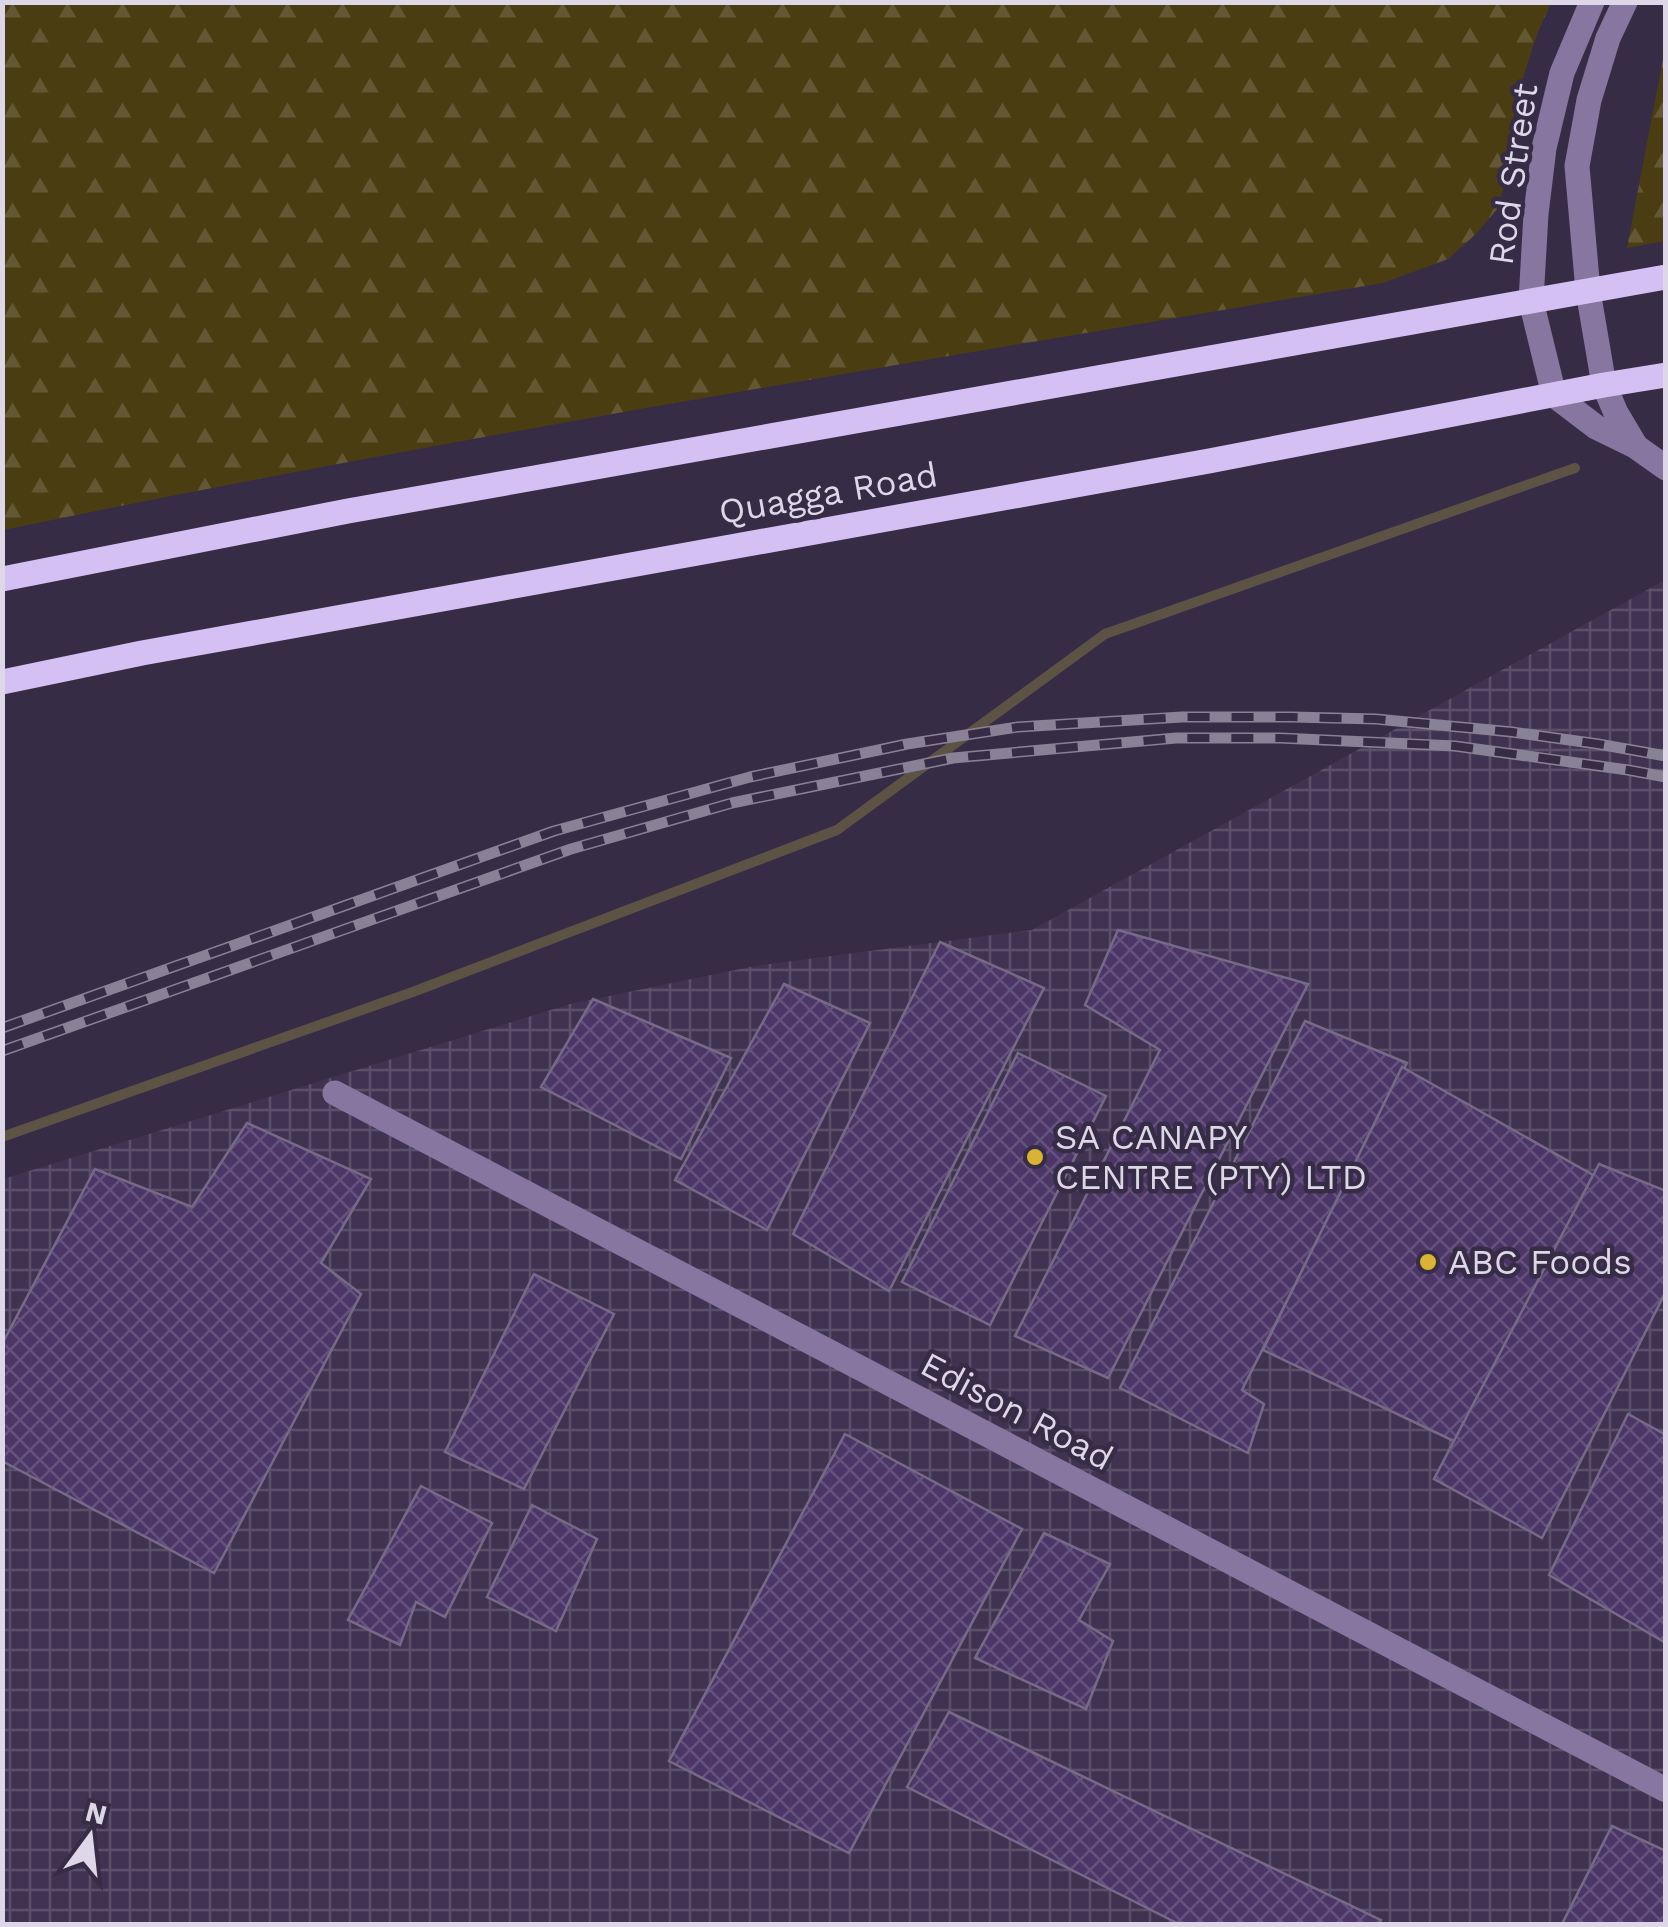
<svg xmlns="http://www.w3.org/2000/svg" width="1668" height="1927" font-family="'Work Sans',sans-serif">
	<defs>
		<pattern id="industrial-grid" width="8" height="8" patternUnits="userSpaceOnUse" patternTransform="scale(2.5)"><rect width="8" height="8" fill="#403352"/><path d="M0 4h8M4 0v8" fill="none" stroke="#5b506b"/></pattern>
		<pattern id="forest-firs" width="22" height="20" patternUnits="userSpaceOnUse" patternTransform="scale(2.5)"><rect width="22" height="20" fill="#4b3d12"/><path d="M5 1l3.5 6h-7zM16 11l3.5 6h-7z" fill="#645834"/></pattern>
		<pattern id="building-cross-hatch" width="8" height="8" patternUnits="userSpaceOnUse" patternTransform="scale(2.5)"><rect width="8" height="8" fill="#4c3667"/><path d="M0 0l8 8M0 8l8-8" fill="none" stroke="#65527d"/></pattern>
	</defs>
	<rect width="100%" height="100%" fill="#372c45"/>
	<!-- industrial -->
	<path fill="url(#industrial-grid)" d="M 1665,580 L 1665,1924 L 3,1924 L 3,1179 L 570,1004 L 755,966 L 1032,930 Z"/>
	<!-- forest -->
	<g fill="url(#forest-firs)">
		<path d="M 3,2 L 1551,2 L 1551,3 L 1537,34 L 1522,81 L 1511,130 L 1506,180 L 1497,209 L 1477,233 L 1448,259 L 1383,283 C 922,361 460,435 3,530 Z"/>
		<path d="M 1665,56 L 1665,241 L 1627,248 L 1663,59 Z"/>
	</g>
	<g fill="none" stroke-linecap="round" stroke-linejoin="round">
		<!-- stream -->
		<path stroke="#5c5345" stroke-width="10" d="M 2,1137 L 410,993 L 837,830 L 1105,634 L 1575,468"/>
	</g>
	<!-- building -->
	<g fill="url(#building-cross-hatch)" stroke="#766b87" stroke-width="2.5">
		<path d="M 1118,930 L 1308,984 L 1108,1378 L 1015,1336 L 1160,1050 L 1085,1005 Z"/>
		<path d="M 940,942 L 1044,988 L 889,1291 L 793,1234 Z"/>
		<path d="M 784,984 L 870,1023 L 767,1230 L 675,1180 Z"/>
		<path d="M 593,999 L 731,1058 L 681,1159 L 541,1087 Z"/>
		<path d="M 1305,1021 L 1407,1063 L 1242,1390 L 1264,1404 L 1248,1453 L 1120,1388 Z"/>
		<path d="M 1018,1053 L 1106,1096 L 990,1325 L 902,1282 Z"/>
		<path d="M 1402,1067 L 1593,1175 L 1458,1443 L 1263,1350 Z"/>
		<path d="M 247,1123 L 371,1179 L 321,1263 L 361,1294 L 214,1573 L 2,1461 L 2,1344 L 95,1169 L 192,1207 Z"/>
		<path d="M 1599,1164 L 1666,1191 L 1666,1291 L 1542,1538 L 1434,1479 Z"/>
		<path d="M 534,1274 L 614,1314 L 524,1489 L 445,1452 Z"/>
		<path d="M 1628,1414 L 1666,1435 L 1666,1643 L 1549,1575 Z"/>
		<path d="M 845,1434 L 1022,1529 L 849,1853 L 669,1761 Z"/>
		<path d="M 421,1486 L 492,1523 L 445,1617 L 416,1602 L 400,1645 L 348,1620 Z"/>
		<path d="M 532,1505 L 597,1539 L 556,1631 L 487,1597 Z"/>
		<path d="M 1044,1533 L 1110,1564 L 1079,1620 L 1113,1641 L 1086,1709 L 975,1658 Z"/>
		<path d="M 949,1712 L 1381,1920 L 1379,1924 L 1179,1924 L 907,1787 Z"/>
		<path d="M 1612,1826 L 1666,1851 L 1666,1924 L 1562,1924 Z"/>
	</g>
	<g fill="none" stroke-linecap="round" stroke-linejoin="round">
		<!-- minor -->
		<g stroke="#87769f" stroke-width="25">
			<path d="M 1592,2 L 1562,73 L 1544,148 L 1536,214 L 1531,301 L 1554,395 L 1596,427 L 1635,446 L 1666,468"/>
			<path d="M 1625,2 L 1608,38 L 1589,100 L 1577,166 L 1588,291 L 1604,385 L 1616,413 L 1635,445"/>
			<path d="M 335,1093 L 1666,1790"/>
		</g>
		<!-- major -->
		<g stroke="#d5c0f3" stroke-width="25">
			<path d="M 2,579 L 348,511 L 1666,277"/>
			<path d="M 2,682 L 142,653 L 1209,461 L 1604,385 L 1666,375"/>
		</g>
		<defs>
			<g id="rail">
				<path d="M 2,1028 L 554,831 L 750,777 L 907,744 L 1018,727 L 1182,717 L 1292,717 L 1376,719 L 1512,732 L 1598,744 L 1666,756"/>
				<path d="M 2,1051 L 571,849 L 732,803 L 953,758 L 1176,738 L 1280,738 L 1455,746 L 1628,770 L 1666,777"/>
			</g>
		</defs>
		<!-- rail casing -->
		<use href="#rail" stroke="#898195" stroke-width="11"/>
		<!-- rail -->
		<use href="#rail" stroke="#372c45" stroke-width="8" stroke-dasharray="22" stroke-linecap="butt"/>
	</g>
	<!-- markers -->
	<g fill="#dab334" stroke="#372c45" stroke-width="4">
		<circle cx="1035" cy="1157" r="10"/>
		<circle cx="1428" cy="1262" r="10"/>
	</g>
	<g text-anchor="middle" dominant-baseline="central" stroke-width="9" stroke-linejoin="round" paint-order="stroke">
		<!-- street labels -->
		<g font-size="35" fill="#ddd7e7" stroke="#372c45">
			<text transform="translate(1513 174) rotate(-82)">Rod Street</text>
			<text transform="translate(828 493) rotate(-10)">Quagga Road</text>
			<text transform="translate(1017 1411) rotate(28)">Edison Road</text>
		</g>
		<!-- poi labels -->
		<g font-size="35" fill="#ddd7e7" stroke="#372c45" text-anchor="start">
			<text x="1055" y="1137">SA CANAPY<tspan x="1055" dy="40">CENTRE (PTY) LTD</tspan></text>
			<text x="1448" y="1262">ABC Foods</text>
		</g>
	</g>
	<!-- border -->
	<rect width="1668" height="1927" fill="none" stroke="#ddd7e7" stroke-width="10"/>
	<!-- north arrow -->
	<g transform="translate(90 1837) rotate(15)" stroke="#372c45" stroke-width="8" paint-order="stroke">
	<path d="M0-8L18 38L0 25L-18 38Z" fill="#ddd7e7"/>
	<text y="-15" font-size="28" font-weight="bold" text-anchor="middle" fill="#ddd7e7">N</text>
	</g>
</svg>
